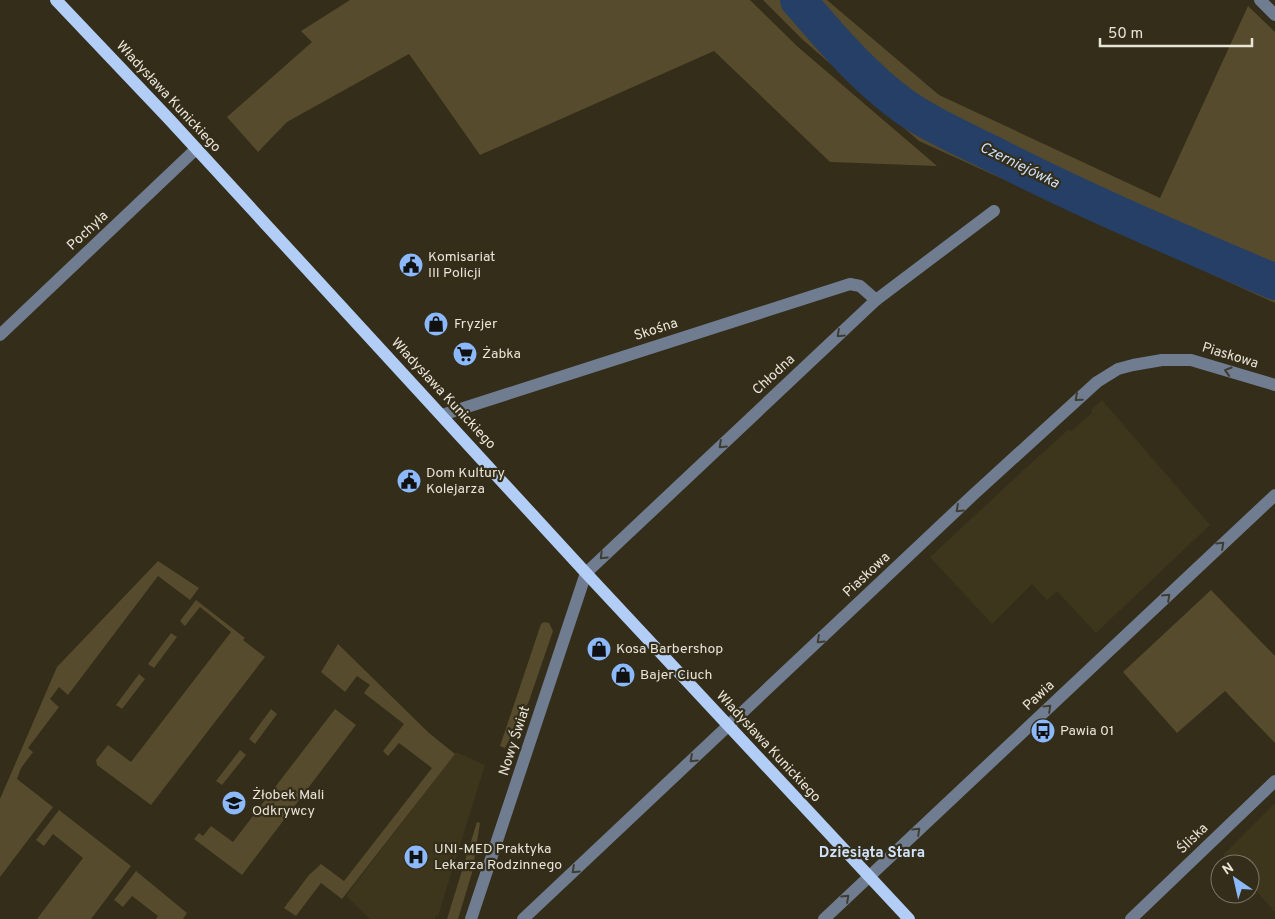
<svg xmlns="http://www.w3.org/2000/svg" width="1275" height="919" font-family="Overpass,sans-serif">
	<rect width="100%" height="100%" fill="#332d19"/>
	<!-- built -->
	<g fill="#3e361c">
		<path d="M 1102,400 L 1210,525 L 1096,633 L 1057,591 L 1047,600 L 1032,584 L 992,624 L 930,557 L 1028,466 L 1069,429 L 1071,431 L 1092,413 L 1091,410 Z"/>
		<path d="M 456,752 L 485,765 L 438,916 L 436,916 L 435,919 L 370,919 L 346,896 Z"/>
		<path d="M 1275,803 L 1275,912 L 1250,884 L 1250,864 L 1231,864 L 1223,855 Z"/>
	</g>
	<!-- green -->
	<g fill="#564b2c">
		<path d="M 350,0 L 750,0 L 798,47 L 937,166 L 830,162 L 714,51 L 480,155 L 409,54 L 287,122 L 258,152 L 227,117 L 312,42 L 301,31 Z"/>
		<path d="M 763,0 L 827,0 L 939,95 L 1160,198 L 1248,6 L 1275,32 L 1275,303 L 919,141 L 803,40 Z"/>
		<path d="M 158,561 L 199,588 L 190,600 L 158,576 L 68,695 L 59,687 L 50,699 L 59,707 L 28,748 L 33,752 L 21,768 L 17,779 L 53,807 L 0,877 L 0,799 L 57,667 Z"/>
		<path d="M 1211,590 L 1275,656 L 1275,743 L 1225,691 L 1177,733 L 1123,672 Z"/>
		<path d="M 196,600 L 245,638 L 243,640 L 265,657 L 151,805 L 97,765 L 96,760 L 108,745 L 131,762 L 231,632 L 200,607 L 185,626 L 180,621 Z"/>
		<path d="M 544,622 L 549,623 L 553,631 L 529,701 L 505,748 L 500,746 L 541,624 Z"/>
		<path d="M 171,633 L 177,637 L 154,668 L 148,664 Z"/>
		<path d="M 338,644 L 429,733 L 455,754 L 342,899 L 321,883 L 296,916 L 284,908 L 309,875 L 321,864 L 344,881 L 432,768 L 399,743 L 388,756 L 383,751 L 404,724 L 364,693 L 370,685 L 357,676 L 345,692 L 321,672 Z"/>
		<path d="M 139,674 L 145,679 L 122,709 L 116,705 Z"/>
		<path d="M 271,709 L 277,714 L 255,744 L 249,739 Z"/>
		<path d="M 335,709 L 356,725 L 242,875 L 194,839 L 199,833 L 203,836 L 211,826 L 233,842 Z"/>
		<path d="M 240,750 L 246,755 L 222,785 L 216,781 Z"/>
		<path d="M 59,810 L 131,866 L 91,919 L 37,919 L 83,858 L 53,834 L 44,846 L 36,840 Z"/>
		<path d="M 477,822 L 480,823 L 472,873 L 458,919 L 447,919 Z"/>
		<path d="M 136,871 L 187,913 L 183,919 L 156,919 L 158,916 L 132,896 L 123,907 L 114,900 Z"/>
	</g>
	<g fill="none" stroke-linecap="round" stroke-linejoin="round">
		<!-- river -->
		<path stroke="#253f67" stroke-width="36" d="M 798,0 C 831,38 863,77 905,107 C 934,127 967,141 999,157 C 1089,203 1182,242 1275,282"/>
		<!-- minor -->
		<g stroke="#707d91" stroke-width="12">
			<path d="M 1260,0 L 1275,15"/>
			<path d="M 0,335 L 196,149"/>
			<path d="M 442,415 L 850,284 L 860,286 L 876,300"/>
			<path d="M 471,919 L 586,573 L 876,300 L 994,211"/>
			<path d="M 523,919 L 973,495 L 1097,382 L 1118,369 L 1133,365 L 1162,360 L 1191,360 L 1275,385"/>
			<path d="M 824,919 L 1275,495"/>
			<path d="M 1131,919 L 1275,781"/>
		</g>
		<!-- major -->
		<path stroke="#b2cdf6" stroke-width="12" d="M 56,0 L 169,119 L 586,573 L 909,919"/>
	</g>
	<!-- one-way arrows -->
	<defs><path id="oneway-chevron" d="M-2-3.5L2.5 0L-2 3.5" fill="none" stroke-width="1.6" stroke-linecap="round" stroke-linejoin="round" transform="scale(1.25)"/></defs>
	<g stroke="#3f3d31">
		<use href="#oneway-chevron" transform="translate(840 334) rotate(137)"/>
		<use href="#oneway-chevron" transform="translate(1228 371) rotate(-163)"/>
		<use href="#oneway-chevron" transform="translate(1078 398) rotate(139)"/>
		<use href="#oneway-chevron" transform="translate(722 445) rotate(137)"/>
		<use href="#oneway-chevron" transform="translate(959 509) rotate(137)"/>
		<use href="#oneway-chevron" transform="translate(1221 545) rotate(-43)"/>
		<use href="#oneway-chevron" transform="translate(603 556) rotate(136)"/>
		<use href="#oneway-chevron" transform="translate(1167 597) rotate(-43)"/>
		<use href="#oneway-chevron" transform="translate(820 640) rotate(137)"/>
		<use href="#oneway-chevron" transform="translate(1048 708) rotate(-43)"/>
		<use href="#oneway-chevron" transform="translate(693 759) rotate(137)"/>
		<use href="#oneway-chevron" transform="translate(917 831) rotate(-43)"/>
		<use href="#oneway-chevron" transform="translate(575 870) rotate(137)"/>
		<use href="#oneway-chevron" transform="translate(846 898) rotate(-43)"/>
	</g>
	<!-- icons -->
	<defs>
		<symbol id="civic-disc" viewBox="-11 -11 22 22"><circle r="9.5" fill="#8cb9fc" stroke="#332d19"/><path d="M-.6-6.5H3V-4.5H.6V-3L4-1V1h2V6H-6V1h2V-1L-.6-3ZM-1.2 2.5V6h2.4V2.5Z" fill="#111"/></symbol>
		<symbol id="shop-disc" viewBox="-11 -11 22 22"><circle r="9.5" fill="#8cb9fc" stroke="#332d19"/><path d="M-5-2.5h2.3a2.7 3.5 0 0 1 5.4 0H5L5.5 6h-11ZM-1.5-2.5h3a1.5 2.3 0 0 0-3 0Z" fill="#111"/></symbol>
		<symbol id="supermarket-disc" viewBox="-11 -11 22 22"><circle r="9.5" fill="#8cb9fc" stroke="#332d19"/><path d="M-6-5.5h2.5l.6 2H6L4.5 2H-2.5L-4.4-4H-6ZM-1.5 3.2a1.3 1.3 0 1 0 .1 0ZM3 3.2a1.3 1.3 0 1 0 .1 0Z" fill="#111"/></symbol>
		<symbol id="bus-disc" viewBox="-11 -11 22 22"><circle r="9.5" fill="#8cb9fc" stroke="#332d19"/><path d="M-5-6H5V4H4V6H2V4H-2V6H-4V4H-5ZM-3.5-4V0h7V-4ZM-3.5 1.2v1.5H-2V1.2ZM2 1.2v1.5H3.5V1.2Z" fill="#111"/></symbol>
		<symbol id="school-disc" viewBox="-11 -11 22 22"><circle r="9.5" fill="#8cb9fc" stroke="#332d19"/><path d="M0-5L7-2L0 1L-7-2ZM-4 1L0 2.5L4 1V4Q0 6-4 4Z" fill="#111"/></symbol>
		<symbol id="hospital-disc" viewBox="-11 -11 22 22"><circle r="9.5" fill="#8cb9fc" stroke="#332d19"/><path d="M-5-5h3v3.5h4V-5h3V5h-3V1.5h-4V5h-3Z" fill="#111"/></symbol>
	</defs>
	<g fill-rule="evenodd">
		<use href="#civic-disc" x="397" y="251" width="28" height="28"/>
		<use href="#shop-disc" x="422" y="310" width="28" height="28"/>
		<use href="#supermarket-disc" x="451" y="340" width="28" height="28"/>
		<use href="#civic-disc" x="395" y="467" width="28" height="28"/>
		<use href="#shop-disc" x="585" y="635" width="28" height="28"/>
		<use href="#shop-disc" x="609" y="661" width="28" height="28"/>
		<use href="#bus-disc" x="1029" y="717" width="28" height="28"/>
		<use href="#school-disc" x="220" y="789" width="28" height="28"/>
		<use href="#hospital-disc" x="402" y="843" width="28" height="28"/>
	</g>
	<g text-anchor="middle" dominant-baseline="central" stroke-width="4.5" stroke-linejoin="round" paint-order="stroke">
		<!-- street labels -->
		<g font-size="14" fill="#e8e4d8" stroke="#332d19">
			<text transform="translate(168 97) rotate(47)">Władysława Kunickiego</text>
			<text transform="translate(88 231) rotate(-43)">Pochyła</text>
			<text transform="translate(656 330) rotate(-18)">Skośna</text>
			<text transform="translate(1230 356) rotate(17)">Piaskowa</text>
			<text transform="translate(774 375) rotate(-43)">Chłodna</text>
			<text transform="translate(443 394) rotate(47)">Władysława Kunickiego</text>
			<text transform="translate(867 575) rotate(-43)">Piaskowa</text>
			<text transform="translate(1039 696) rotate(-43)">Pawia</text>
			<text transform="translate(515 741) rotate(-72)">Nowy Świat</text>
			<text transform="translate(768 747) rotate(47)">Władysława Kunickiego</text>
			<text transform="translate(1193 839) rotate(-44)">Śliska</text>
		</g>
		<!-- poi labels -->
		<g font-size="14" fill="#e8e4d8" stroke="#332d19" text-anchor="start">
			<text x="428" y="257">Komisariat<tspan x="428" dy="16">III Policji</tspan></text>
			<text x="454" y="324">Fryzjer</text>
			<text x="482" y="354">Żabka</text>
			<text x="426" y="473">Dom Kultury<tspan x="426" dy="16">Kolejarza</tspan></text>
			<text x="616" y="649">Kosa Barbershop</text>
			<text x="640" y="675">Bajer Ciuch</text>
			<text x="1060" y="731">Pawia 01</text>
			<text x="252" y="795">Żłobek Mali<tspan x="252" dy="16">Odkrywcy</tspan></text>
			<text x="434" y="849">UNI-MED Praktyka<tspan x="434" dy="16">Lekarza Rodzinnego</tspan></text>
		</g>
		<!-- water labels -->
		<g font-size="15" font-style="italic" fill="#ccdffa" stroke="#332d19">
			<text transform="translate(1019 166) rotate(26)">Czerniejówka</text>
		</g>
		<!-- neighbourhood labels -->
		<g font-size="15" font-weight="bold" fill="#d1e3fc" stroke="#332d19">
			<text x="872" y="853">Dziesiąta Stara</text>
		</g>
	</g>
	<!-- north arrow -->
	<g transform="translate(1235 879) rotate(326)"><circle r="24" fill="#332d19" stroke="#7b7665"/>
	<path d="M0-4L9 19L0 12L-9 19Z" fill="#8cb9fc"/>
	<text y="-8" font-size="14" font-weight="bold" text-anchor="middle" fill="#e8e4d8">N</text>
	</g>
	<!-- scale -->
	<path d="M1100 38v8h152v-8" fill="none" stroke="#e8e4d8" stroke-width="2.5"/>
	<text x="1108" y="38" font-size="15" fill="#e8e4d8" stroke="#332d19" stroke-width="4" paint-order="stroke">50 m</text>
</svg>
